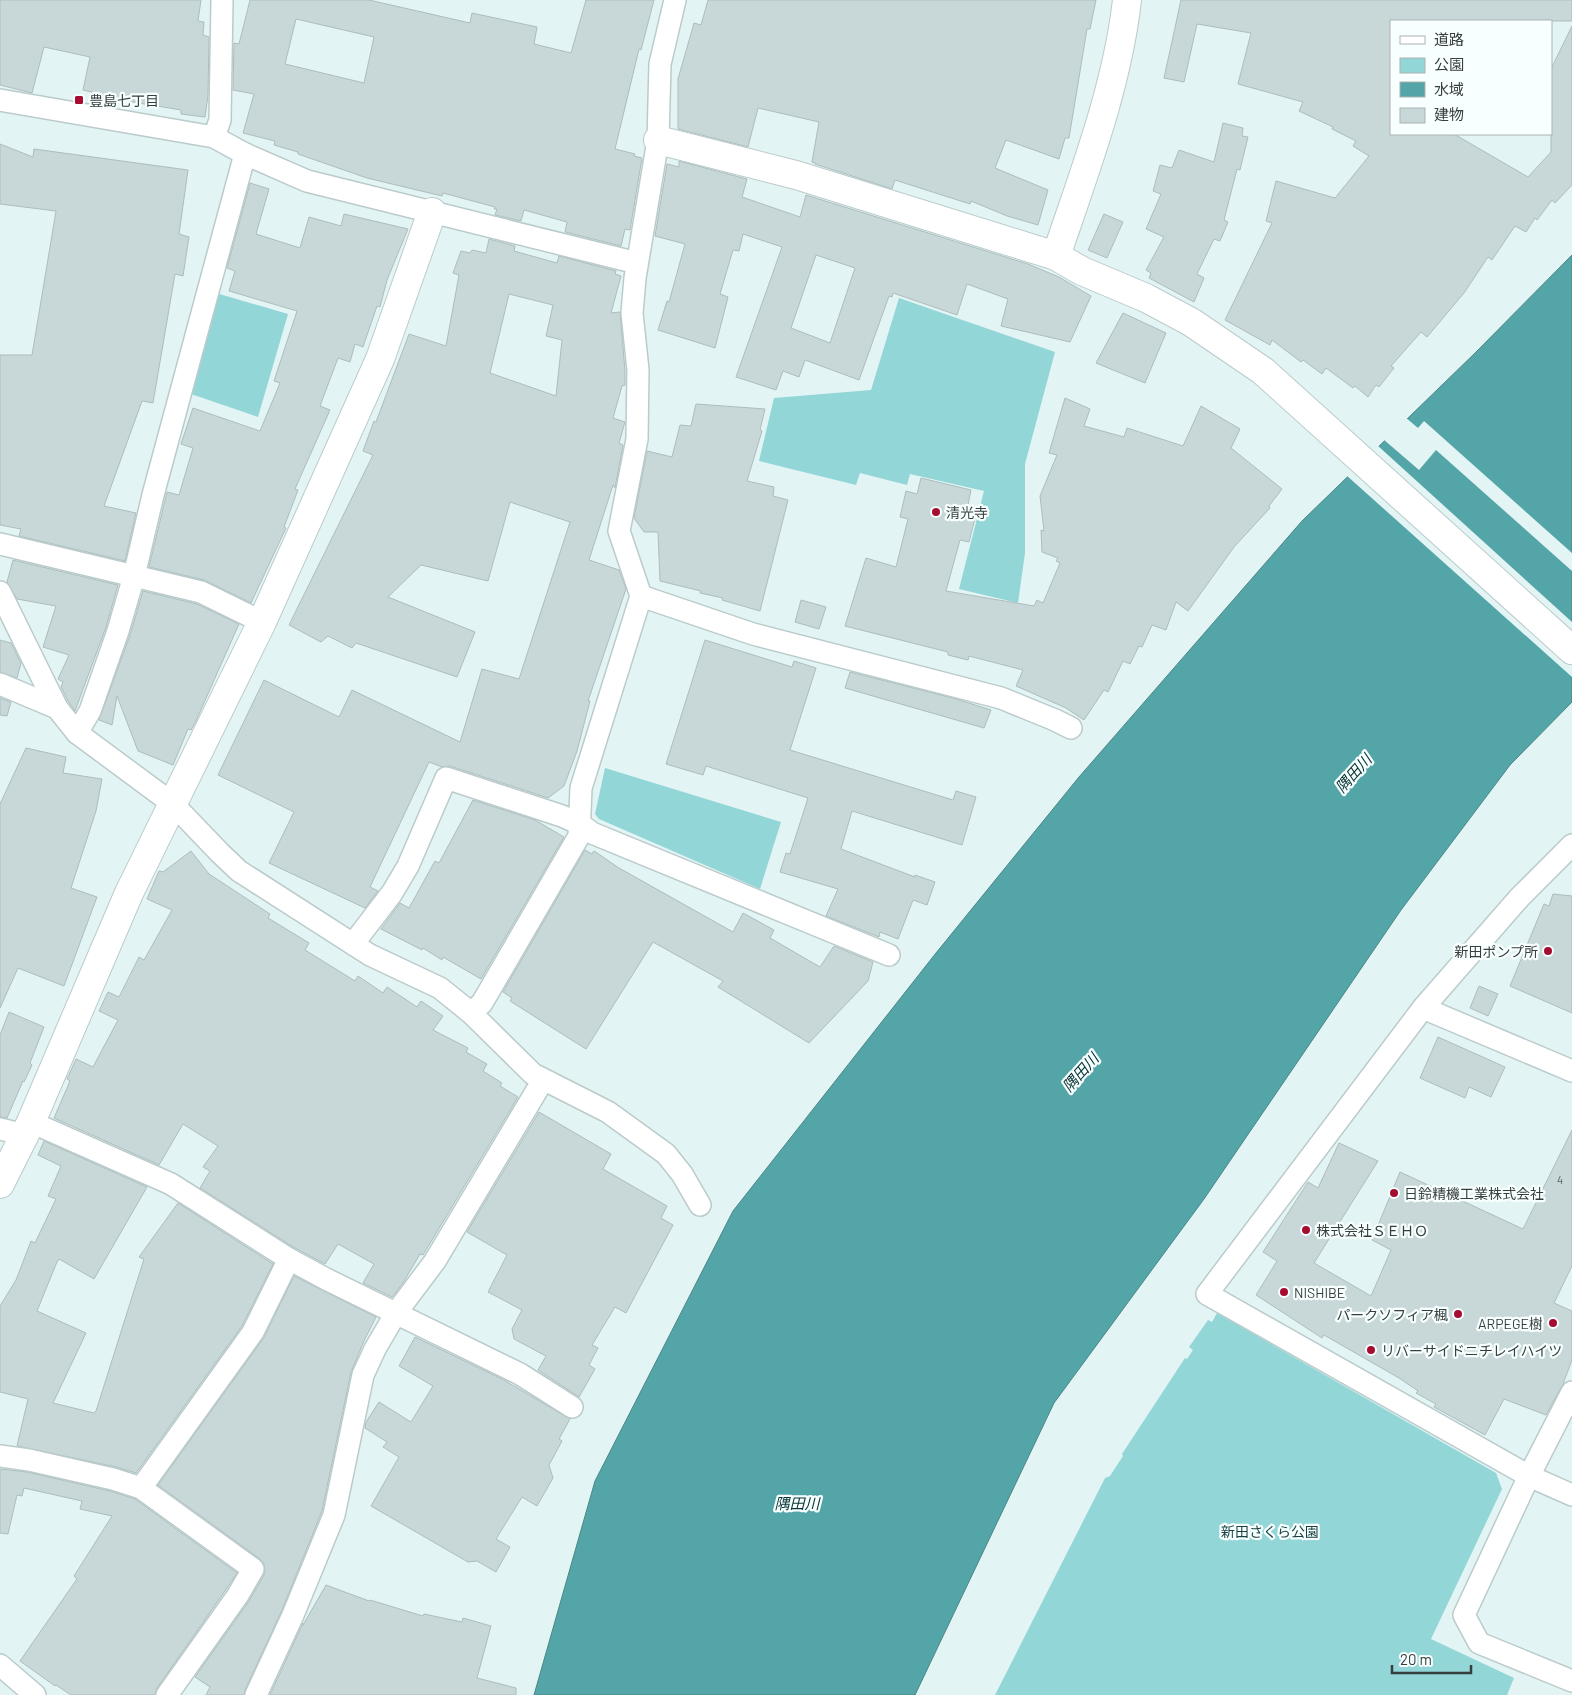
<svg xmlns="http://www.w3.org/2000/svg" width="1572" height="1695" font-family="Barlow,'Noto Sans JP',sans-serif">
	<rect width="100%" height="100%" fill="#e3f4f4"/>
	<!-- green -->
	<g fill="#92d6d8">
		<path d="M 216,293 L 288,314 L 258,417 L 191,394 Z"/>
		<path d="M 899,298 L 1055,352 L 1025,464 L 1025,553 L 1018,603 L 959,589 L 984,491 L 910,474 L 907,485 L 860,473 L 856,485 L 759,461 L 774,398 L 871,390 Z"/>
		<path d="M 605,768 L 781,822 L 760,889 L 599,819 L 595,814 Z"/>
		<path d="M 1217,1313 L 1496,1473 L 1502,1489 L 1431,1639 L 1514,1678 L 1507,1695 L 995,1695 L 1105,1478 L 1110,1476 L 1123,1456 L 1122,1454 L 1185,1358 L 1187,1359 L 1193,1350 L 1189,1347 L 1208,1320 L 1212,1322 Z"/>
	</g>
	<!-- water -->
	<path fill="#54a5a8" stroke="#4b8688" d="M 1572,255 L 1572,702 L 1510,765 L 1401,910 L 1204,1199 L 1054,1403 L 915,1695 L 534,1695 L 595,1481 L 733,1211 L 936,953 L 1079,777 L 1302,521 L 1475,353 Z"/>
	<!-- pier -->
	<g fill="#e3f4f4">
		<path d="M 1405,417 L 1418,428 L 1424,421 L 1572,553 L 1572,571 L 1436,450 L 1419,470 L 1383,439 Z"/>
		<path d="M 1377,445 L 1572,622 L 1572,677 L 1346,475 Z"/>
	</g>
	<!-- building -->
	<g fill="#c8d8d8" stroke="#adbdbd" fill-rule="evenodd">
		<path d="M 0,0 L 201,0 L 198,21 L 204,22 L 203,35 L 209,37 L 208,95 L 205,117 L 181,114 L 181,110 L 133,102 L 83,90 L 90,57 L 44,47 L 32,93 L 0,85 Z"/>
		<path d="M 250,0 L 369,0 L 470,23 L 472,13 L 537,27 L 534,44 L 571,53 L 586,0 L 654,0 L 641,50 L 639,49 L 615,149 L 635,154 L 634,156 L 642,158 L 630,230 L 625,229 L 621,246 L 565,232 L 567,222 L 524,210 L 521,221 L 495,215 L 497,209 L 494,209 L 495,207 L 443,193 L 442,196 L 367,178 L 298,154 L 298,152 L 274,145 L 275,141 L 243,133 L 254,94 L 233,90 L 234,43 L 239,44 ZM 296,19 L 374,37 L 364,83 L 285,64 Z"/>
		<path d="M 708,0 L 1096,0 L 1090,29 L 1087,29 L 1069,138 L 1065,138 L 1059,159 L 1006,140 L 995,168 L 1048,190 L 1038,225 L 1007,216 L 971,201 L 970,204 L 895,180 L 892,189 L 815,164 L 815,163 L 812,162 L 819,122 L 758,108 L 748,147 L 678,129 L 678,79 L 694,23 L 701,25 Z"/>
		<path d="M 1181,0 L 1572,0 L 1572,21 L 1391,21 L 1391,134 L 1454,134 L 1528,177 L 1551,152 L 1551,69 L 1572,26 L 1572,185 L 1555,203 L 1552,200 L 1537,220 L 1535,218 L 1526,232 L 1515,226 L 1492,260 L 1488,257 L 1464,293 L 1427,337 L 1421,332 L 1391,366 L 1394,368 L 1379,387 L 1376,385 L 1368,397 L 1355,386 L 1353,388 L 1326,368 L 1322,374 L 1303,360 L 1301,362 L 1272,340 L 1270,345 L 1225,320 L 1272,223 L 1266,221 L 1276,181 L 1335,198 L 1369,156 L 1353,146 L 1356,141 L 1332,129 L 1333,127 L 1299,111 L 1303,102 L 1238,84 L 1251,33 L 1197,24 L 1184,82 L 1164,78 Z"/>
		<path d="M 1223,123 L 1243,128 L 1242,136 L 1248,137 L 1240,170 L 1237,169 L 1224,220 L 1228,222 L 1220,241 L 1214,239 L 1197,274 L 1204,278 L 1194,302 L 1149,278 L 1151,273 L 1146,270 L 1164,237 L 1146,229 L 1161,194 L 1153,191 L 1160,165 L 1172,168 L 1179,150 L 1214,162 Z"/>
		<path d="M 0,144 L 33,157 L 34,149 L 188,170 L 179,234 L 189,237 L 183,276 L 175,274 L 153,403 L 142,401 L 104,506 L 136,513 L 125,561 L 19,536 L 21,529 L 0,525 L 0,355 L 32,355 L 56,211 L 0,204 Z"/>
		<path d="M 679,161 L 747,179 L 742,197 L 800,217 L 806,195 L 1028,264 L 1059,277 L 1091,296 L 1070,342 L 1001,326 L 1008,299 L 967,284 L 957,315 L 893,293 L 892,297 L 889,296 L 859,380 L 805,360 L 799,377 L 783,371 L 776,390 L 736,377 L 782,247 L 743,234 L 739,251 L 733,250 L 720,294 L 728,297 L 715,348 L 658,330 L 667,301 L 669,302 L 685,244 L 655,236 L 667,164 L 679,167 ZM 816,255 L 855,268 L 830,343 L 791,328 Z"/>
		<path d="M 250,183 L 269,189 L 256,234 L 300,248 L 309,217 L 341,226 L 344,214 L 408,229 L 387,280 L 380,307 L 377,306 L 363,347 L 355,344 L 350,362 L 338,358 L 320,406 L 330,410 L 295,489 L 298,490 L 284,527 L 286,528 L 251,603 L 204,580 L 149,567 L 167,492 L 179,495 L 193,448 L 181,444 L 193,408 L 260,431 L 280,383 L 274,381 L 297,311 L 229,291 L 235,271 L 227,268 Z"/>
		<path d="M 1104,214 L 1123,222 L 1107,258 L 1088,250 Z"/>
		<path d="M 489,239 L 515,246 L 514,251 L 557,263 L 559,256 L 616,271 L 615,274 L 621,276 L 611,313 L 620,312 L 625,371 L 625,385 L 622,386 L 613,418 L 625,422 L 619,443 L 623,445 L 615,488 L 613,485 L 589,560 L 619,570 L 626,589 L 588,701 L 590,701 L 577,751 L 564,786 L 548,798 L 450,766 L 442,767 L 429,762 L 370,887 L 378,891 L 365,908 L 269,863 L 294,812 L 218,775 L 264,680 L 339,717 L 352,690 L 460,742 L 482,669 L 519,679 L 570,522 L 510,502 L 488,581 L 421,565 L 388,597 L 475,632 L 457,677 L 356,643 L 352,648 L 328,636 L 321,642 L 289,625 L 373,455 L 363,451 L 374,421 L 376,422 L 409,334 L 446,346 L 459,275 L 453,273 L 461,251 L 470,253 L 472,250 L 486,253 ZM 509,294 L 553,305 L 546,336 L 562,340 L 556,396 L 490,373 Z"/>
		<path d="M 1123,313 L 1166,333 L 1145,383 L 1096,363 Z"/>
		<path d="M 1065,398 L 1090,409 L 1084,426 L 1124,437 L 1127,428 L 1183,446 L 1201,406 L 1240,429 L 1231,448 L 1282,489 L 1269,506 L 1270,508 L 1234,547 L 1188,611 L 1176,602 L 1166,630 L 1152,625 L 1142,647 L 1139,646 L 1130,664 L 1123,661 L 1108,692 L 1104,690 L 1084,720 L 1066,708 L 1016,686 L 1023,670 L 969,656 L 968,660 L 948,655 L 948,652 L 845,626 L 866,558 L 896,567 L 908,519 L 900,517 L 906,491 L 917,494 L 921,478 L 971,490 L 968,505 L 978,507 L 969,542 L 960,540 L 946,591 L 1034,606 L 1037,600 L 1043,603 L 1060,563 L 1056,561 L 1058,558 L 1042,552 L 1041,530 L 1044,531 L 1040,496 L 1057,455 L 1049,453 Z"/>
		<path d="M 696,404 L 765,409 L 760,430 L 762,431 L 747,481 L 774,487 L 773,496 L 788,500 L 760,611 L 722,600 L 723,598 L 700,593 L 701,591 L 660,581 L 658,532 L 644,532 L 634,518 L 647,451 L 672,457 L 680,425 L 691,426 Z"/>
		<path d="M 13,560 L 118,585 L 106,627 L 75,711 L 68,701 L 61,687 L 63,682 L 58,679 L 69,655 L 43,647 L 56,606 L 17,599 L 7,582 Z"/>
		<path d="M 143,591 L 197,604 L 239,624 L 195,723 L 191,730 L 188,729 L 173,765 L 138,751 L 117,696 L 112,725 L 99,720 L 130,635 Z"/>
		<path d="M 801,600 L 826,607 L 819,629 L 795,622 Z"/>
		<path d="M 0,640 L 11,643 L 21,663 L 17,678 L 0,672 Z"/>
		<path d="M 705,640 L 792,667 L 794,661 L 816,668 L 790,750 L 953,800 L 956,791 L 976,797 L 962,845 L 852,811 L 841,849 L 915,877 L 915,875 L 935,882 L 927,905 L 913,900 L 898,939 L 880,932 L 879,937 L 826,916 L 838,889 L 780,872 L 786,853 L 790,854 L 808,798 L 706,766 L 703,775 L 666,764 Z"/>
		<path d="M 850,672 L 953,698 L 991,710 L 984,728 L 845,688 Z"/>
		<path d="M 0,698 L 11,702 L 7,716 L 0,715 Z"/>
		<path d="M 26,748 L 66,757 L 63,773 L 102,779 L 96,811 L 71,888 L 97,897 L 64,986 L 18,968 L 0,1008 L 0,804 Z"/>
		<path d="M 473,800 L 535,820 L 564,837 L 481,979 L 443,957 L 442,960 L 423,948 L 422,950 L 381,929 L 400,903 L 409,908 L 435,861 L 439,863 Z"/>
		<path d="M 585,850 L 592,854 L 594,851 L 619,868 L 733,932 L 743,913 L 774,930 L 770,938 L 820,967 L 834,946 L 873,962 L 868,981 L 809,1043 L 718,987 L 723,981 L 653,942 L 586,1049 L 510,1001 L 512,998 L 503,992 Z"/>
		<path d="M 191,851 L 209,874 L 270,914 L 268,918 L 309,943 L 305,950 L 355,981 L 358,976 L 383,993 L 387,987 L 417,1007 L 421,1001 L 443,1016 L 433,1030 L 468,1048 L 466,1052 L 487,1064 L 483,1071 L 502,1083 L 500,1086 L 518,1097 L 423,1255 L 420,1254 L 403,1283 L 392,1297 L 363,1283 L 374,1264 L 338,1244 L 325,1264 L 295,1248 L 200,1188 L 210,1171 L 203,1167 L 218,1146 L 183,1124 L 159,1165 L 54,1118 L 70,1081 L 67,1079 L 76,1059 L 93,1067 L 118,1020 L 99,1011 L 108,992 L 119,997 L 139,957 L 144,960 L 172,910 L 147,899 L 159,871 L 163,872 Z"/>
		<path d="M 1553,894 L 1572,896 L 1572,1013 L 1510,986 L 1544,904 L 1549,906 Z"/>
		<path d="M 1479,986 L 1498,994 L 1488,1016 L 1470,1008 Z"/>
		<path d="M 9,1012 L 44,1027 L 30,1063 L 32,1065 L 24,1082 L 23,1081 L 7,1118 L 0,1117 L 0,1035 Z"/>
		<path d="M 1438,1037 L 1505,1067 L 1491,1097 L 1469,1087 L 1465,1098 L 1420,1078 Z"/>
		<path d="M 539,1112 L 611,1154 L 603,1169 L 667,1206 L 661,1218 L 673,1225 L 626,1313 L 615,1307 L 592,1345 L 598,1348 L 589,1365 L 595,1369 L 579,1397 L 538,1370 L 546,1356 L 514,1339 L 512,1329 L 522,1310 L 488,1292 L 507,1255 L 467,1232 Z"/>
		<path d="M 1572,1130 L 1572,1266 L 1554,1303 L 1572,1311 L 1572,1360 L 1563,1384 L 1546,1415 L 1504,1399 L 1485,1435 L 1434,1407 L 1436,1404 L 1416,1393 L 1418,1391 L 1399,1378 L 1324,1335 L 1322,1338 L 1256,1295 L 1277,1261 L 1263,1252 L 1308,1182 L 1318,1188 L 1339,1143 L 1378,1161 L 1314,1263 L 1371,1296 L 1391,1250 L 1372,1240 L 1400,1172 L 1523,1229 Z"/>
		<path d="M 44,1141 L 147,1187 L 94,1279 L 59,1259 L 57,1262 L 37,1311 L 86,1333 L 53,1403 L 94,1413 L 96,1411 L 144,1259 L 139,1257 L 178,1203 L 273,1264 L 242,1326 L 136,1473 L 116,1467 L 17,1446 L 28,1399 L 0,1392 L 0,1306 L 16,1280 L 31,1241 L 35,1243 L 56,1199 L 48,1196 L 61,1166 L 38,1155 Z"/>
		<path d="M 294,1276 L 376,1317 L 364,1341 L 351,1372 L 322,1511 L 282,1610 L 245,1690 L 244,1695 L 206,1695 L 210,1687 L 195,1677 L 249,1601 L 264,1575 L 265,1570 L 264,1564 L 260,1559 L 158,1485 L 263,1339 Z"/>
		<path d="M 415,1337 L 502,1379 L 570,1419 L 559,1439 L 562,1441 L 549,1465 L 553,1478 L 537,1506 L 522,1497 L 496,1539 L 510,1547 L 496,1572 L 477,1561 L 468,1562 L 371,1506 L 399,1457 L 383,1447 L 387,1442 L 365,1428 L 366,1422 L 379,1402 L 411,1422 L 433,1386 L 399,1366 Z"/>
		<path d="M 0,1469 L 27,1472 L 110,1491 L 135,1499 L 237,1573 L 227,1588 L 157,1688 L 155,1695 L 71,1695 L 56,1685 L 55,1686 L 20,1661 L 77,1579 L 74,1576 L 112,1516 L 80,1509 L 82,1501 L 24,1488 L 22,1496 L 17,1495 L 8,1534 L 0,1533 Z"/>
		<path d="M 326,1585 L 369,1601 L 370,1600 L 423,1616 L 424,1614 L 462,1622 L 463,1618 L 491,1626 L 477,1678 L 516,1688 L 516,1695 L 270,1695 L 303,1623 L 303,1625 Z"/>
	</g>
	<g fill="none" stroke-linecap="round" stroke-linejoin="round">
		<defs>
			<g id="minor">
				<path d="M 0,100 L 214,137 L 245,154 L 307,181 L 637,263"/>
				<path d="M 214,137 L 220,120 L 222,0"/>
				<path d="M 0,544 L 201,592 L 262,622"/>
				<path d="M 0,592 L 57,708"/>
				<path d="M 641,596 L 753,634 L 1001,698 L 1055,720 L 1071,728"/>
				<path d="M 0,684 L 57,708 L 77,733 L 173,804 L 220,853 L 239,871 L 370,955 L 440,988 L 471,1013 L 533,1074 L 608,1112 L 666,1154 L 682,1174 L 700,1205"/>
				<path d="M 77,733 L 90,711 L 118,631 L 134,576 L 153,495 L 245,154"/>
				<path d="M 1572,845 L 1520,897 L 1423,1008 L 1207,1294 L 1529,1476 L 1572,1495"/>
				<path d="M 353,944 L 392,893 L 408,866 L 446,778 L 562,816 L 580,824 L 592,833 L 889,955"/>
				<path d="M 1423,1008 L 1572,1071"/>
				<path d="M 471,1013 L 482,1003 L 579,836 L 581,788 L 641,596 L 619,531 L 637,439 L 638,370 L 632,313 L 635,278 L 658,140 L 660,64 L 675,0"/>
				<path d="M 31,1122 L 171,1184 L 289,1259 L 326,1279 L 520,1374 L 572,1407"/>
				<path d="M 0,1129 L 25,1135"/>
				<path d="M 1572,1392 L 1529,1476 L 1464,1615 L 1479,1643 L 1572,1681"/>
				<path d="M 0,1456 L 29,1460 L 113,1479 L 141,1488 L 253,1569 L 238,1595 L 167,1695"/>
				<path d="M 141,1488 L 253,1332 L 289,1259"/>
				<path d="M 0,1665 L 35,1695"/>
				<path d="M 256,1695 L 293,1615 L 334,1515 L 363,1375 L 375,1349 L 396,1313 L 435,1261 L 543,1080"/>
			</g>
			<g id="tertiary">
				<path d="M 658,140 L 796,175 L 1056,256 L 1082,271 L 1146,298 L 1191,322 L 1263,371 L 1572,650"/>
				<path d="M 1056,256 C 1084,173 1117,88 1127,0"/>
				<path d="M 0,1184 L 31,1122 L 129,893 L 262,622 L 380,359 L 432,212"/>
			</g>
		</defs>
		<!-- minor casing -->
		<use href="#minor" stroke="#bbcbcb" stroke-width="24"/>
		<!-- tertiary casing -->
		<use href="#tertiary" stroke="#bbcbcb" stroke-width="30"/>
		<!-- minor -->
		<use href="#minor" stroke="#fff" stroke-width="21"/>
		<!-- tertiary -->
		<use href="#tertiary" stroke="#fff" stroke-width="28"/>
	</g>
	<!-- markers -->
	<g fill="#a60b30" stroke="#f8ffff" stroke-width="2">
		<rect x="74" y="95" width="10" height="10" rx="2.5"/>
		<circle cx="936" cy="512" r="5"/>
		<circle cx="1548" cy="951" r="5"/>
		<circle cx="1394" cy="1193" r="5"/>
		<circle cx="1306" cy="1230" r="5"/>
		<circle cx="1284" cy="1292" r="5"/>
		<circle cx="1458" cy="1314" r="5"/>
		<circle cx="1553" cy="1323" r="5"/>
		<circle cx="1371" cy="1350" r="5"/>
	</g>
	<g text-anchor="middle" dominant-baseline="central" stroke-width="4.5" stroke-linejoin="round" paint-order="stroke">
		<!-- number labels -->
		<g font-size="11" fill="#5b6464">
			<text x="1560" y="1179">4</text>
		</g>
		<!-- poi labels -->
		<g font-size="14" fill="#373e3e" stroke="#f8ffff" text-anchor="start">
			<text x="89" y="100">豊島七丁目</text>
			<text x="946" y="512">清光寺</text>
			<text x="1538" y="951" text-anchor="end">新田ポンプ所</text>
			<text x="1404" y="1193">日鈴精機工業株式会社</text>
			<text x="1316" y="1230">株式会社ＳＥＨＯ</text>
			<text x="1294" y="1292">NISHIBE</text>
			<text x="1448" y="1314" text-anchor="end">パークソフィア楓</text>
			<text x="1543" y="1323" text-anchor="end">ARPEGE樹</text>
			<text x="1381" y="1350">リバーサイドニチレイハイツ</text>
		</g>
		<!-- park labels -->
		<g font-size="14" fill="#184041" stroke="#f8ffff">
			<text x="1270" y="1531">新田さくら公園</text>
		</g>
		<!-- water labels -->
		<g font-size="15" font-style="italic" fill="#083233" stroke="#f8ffff">
			<text transform="translate(1353 773) rotate(-48)">隅田川</text>
			<text transform="translate(1080 1072) rotate(-48)">隅田川</text>
			<text x="797" y="1503">隅田川</text>
		</g>
	</g>
	<!-- legend -->
	<rect x="1390" y="20" width="162" height="115" fill="#f8ffff" stroke="#abb2b2"/>
	<rect x="1400" y="36" width="25" height="8" fill="#ffffff" stroke="#abb2b2"/>
	<text x="1434" y="45" font-size="15" fill="#373e3e">道路</text>
	<rect x="1400" y="58" width="25" height="15" fill="#92d6d8" stroke="#abb2b2"/>
	<text x="1434" y="70" font-size="15" fill="#373e3e">公園</text>
	<rect x="1400" y="82" width="25" height="15" fill="#54a5a8" stroke="#abb2b2"/>
	<text x="1434" y="95" font-size="15" fill="#373e3e">水域</text>
	<rect x="1400" y="108" width="25" height="15" fill="#c8d8d8" stroke="#abb2b2"/>
	<text x="1434" y="120" font-size="15" fill="#373e3e">建物</text>
	<!-- scale -->
	<path d="M1392 1665v8h79v-8" fill="none" stroke="#373e3e" stroke-width="2.5"/>
	<text x="1400" y="1665" font-size="15" fill="#373e3e" stroke="#f8ffff" stroke-width="4" paint-order="stroke">20 m</text>
</svg>
